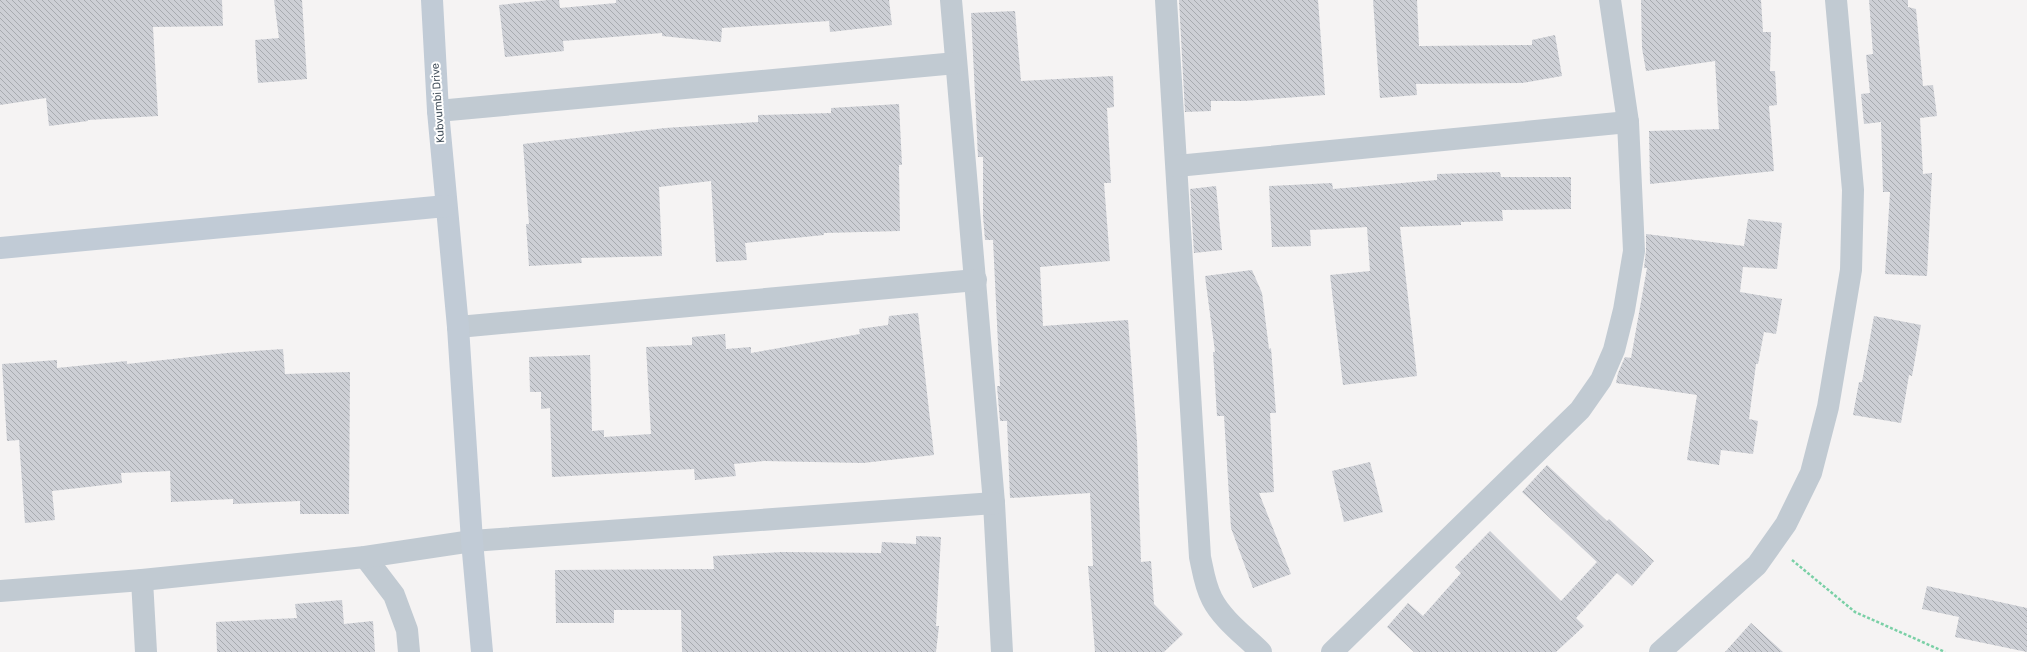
<svg xmlns="http://www.w3.org/2000/svg" width="2027" height="652" font-family="Rubik,sans-serif">
	<defs>
		<pattern id="building-back-hatch" width="6" height="6" patternUnits="userSpaceOnUse"><rect width="6" height="6" fill="#cdcfd5"/><path d="M-1 5l2 2M0 0l6 6M5-1l2 2" fill="none" stroke="#a8abb0"/></pattern>
	</defs>
	<rect width="100%" height="100%" fill="#f5f3f3"/>
	<!-- building -->
	<g fill="url(#building-back-hatch)">
		<path d="M 0,0 L 222,0 L 223,26 L 153,27 L 158,116 L 88,120 L 88,121 L 49,126 L 46,98 L 0,105 Z"/>
		<path d="M 274,0 L 302,0 L 307,79 L 258,83 L 255,40 L 279,38 Z"/>
		<path d="M 548,0 L 559,0 L 560,8 L 616,3 L 616,0 L 889,0 L 892,25 L 830,32 L 829,21 L 722,28 L 721,42 L 662,36 L 662,33 L 563,41 L 564,51 L 505,57 L 499,5 Z"/>
		<path d="M 1179,0 L 1318,0 L 1325,95 L 1244,101 L 1211,101 L 1211,111 L 1185,112 Z"/>
		<path d="M 1373,0 L 1417,0 L 1419,46 L 1532,45 L 1532,40 L 1555,35 L 1562,76 L 1522,83 L 1416,84 L 1417,95 L 1380,98 Z"/>
		<path d="M 1641,0 L 1761,0 L 1763,32 L 1771,32 L 1770,71 L 1775,71 L 1777,105 L 1769,106 L 1774,171 L 1650,184 L 1649,131 L 1719,129 L 1715,61 L 1646,71 L 1642,48 Z"/>
		<path d="M 1869,0 L 1908,0 L 1908,7 L 1916,9 L 1923,86 L 1933,85 L 1937,116 L 1920,118 L 1923,174 L 1932,173 L 1927,276 L 1885,274 L 1890,192 L 1883,192 L 1881,122 L 1864,124 L 1861,94 L 1870,93 L 1866,55 L 1873,54 Z"/>
		<path d="M 1015,11 L 1021,81 L 1113,76 L 1114,107 L 1107,108 L 1111,183 L 1104,183 L 1110,261 L 1040,267 L 1043,326 L 1128,320 L 1137,441 L 1141,562 L 1151,561 L 1154,604 L 1183,634 L 1164,652 L 1095,652 L 1088,566 L 1093,566 L 1090,493 L 1010,498 L 1007,421 L 1000,421 L 997,386 L 1000,386 L 993,240 L 985,240 L 983,216 L 983,157 L 978,157 L 971,13 Z"/>
		<path d="M 899,104 L 902,165 L 899,165 L 900,231 L 824,233 L 824,235 L 745,243 L 747,260 L 716,262 L 711,181 L 659,187 L 662,256 L 581,258 L 582,263 L 529,266 L 526,224 L 529,224 L 523,144 L 665,128 L 758,122 L 758,115 L 831,113 L 831,108 Z"/>
		<path d="M 1500,172 L 1501,177 L 1571,177 L 1571,209 L 1502,210 L 1503,221 L 1461,222 L 1461,225 L 1400,227 L 1417,376 L 1343,385 L 1330,275 L 1370,271 L 1367,227 L 1310,230 L 1311,246 L 1272,247 L 1269,186 L 1332,183 L 1333,189 L 1437,180 L 1437,174 Z"/>
		<path d="M 1216,186 L 1222,250 L 1194,253 L 1190,189 Z"/>
		<path d="M 1748,219 L 1782,223 L 1777,269 L 1743,267 L 1740,292 L 1782,299 L 1776,334 L 1764,332 L 1758,364 L 1756,364 L 1749,419 L 1758,421 L 1753,454 L 1721,450 L 1719,465 L 1687,460 L 1697,395 L 1616,383 L 1618,373 L 1625,357 L 1631,358 L 1647,268 L 1644,268 L 1646,251 L 1646,234 L 1744,246 Z"/>
		<path d="M 1252,270 L 1262,293 L 1269,349 L 1271,348 L 1276,413 L 1270,413 L 1274,492 L 1259,493 L 1291,574 L 1253,588 L 1231,528 L 1224,416 L 1217,416 L 1213,352 L 1215,352 L 1205,276 Z"/>
		<path d="M 918,313 L 934,455 L 863,463 L 764,461 L 734,464 L 736,476 L 695,480 L 694,469 L 552,477 L 550,408 L 541,409 L 541,392 L 530,392 L 529,357 L 590,355 L 592,431 L 604,430 L 604,437 L 651,434 L 646,347 L 692,345 L 692,337 L 725,334 L 726,349 L 751,347 L 751,353 L 860,334 L 859,329 L 888,325 L 889,316 Z"/>
		<path d="M 1874,316 L 1921,325 L 1912,376 L 1909,375 L 1901,423 L 1853,415 L 1859,382 L 1862,382 Z"/>
		<path d="M 283,349 L 285,374 L 350,372 L 349,514 L 300,514 L 300,501 L 233,504 L 233,499 L 171,502 L 170,471 L 121,473 L 122,483 L 52,491 L 55,520 L 25,523 L 19,440 L 7,441 L 2,364 L 57,360 L 57,368 L 127,361 L 127,364 L 227,353 Z"/>
		<path d="M 1370,462 L 1383,512 L 1344,522 L 1332,471 Z"/>
		<path d="M 1547,465 L 1607,521 L 1609,519 L 1654,561 L 1632,586 L 1617,573 L 1576,618 L 1584,626 L 1556,652 L 1414,652 L 1387,627 L 1408,603 L 1423,616 L 1461,573 L 1455,567 L 1490,531 L 1561,601 L 1597,562 L 1522,492 Z"/>
		<path d="M 916,536 L 941,537 L 936,626 L 939,626 L 936,652 L 682,652 L 681,610 L 614,610 L 614,623 L 556,623 L 555,570 L 714,569 L 713,556 L 782,552 L 881,553 L 882,542 L 916,544 Z"/>
		<path d="M 1927,586 L 2027,608 L 2027,652 L 1955,637 L 1959,617 L 1922,609 Z"/>
		<path d="M 342,600 L 344,624 L 373,621 L 375,652 L 217,652 L 216,622 L 297,618 L 295,604 Z"/>
		<path d="M 1751,623 L 1783,652 L 1725,652 Z"/>
	</g>
	<g fill="none" stroke-linecap="round" stroke-linejoin="round">
		<!-- path -->
		<path stroke="#7ad0a6" stroke-width="2.5" stroke-dasharray="3 2" stroke-linecap="butt" d="M 1792,560 L 1855,612 L 1945,652"/>
		<!-- street -->
		<g stroke="#c1cad2" stroke-width="22">
			<path d="M 951,0 L 994,503 L 1002,652"/>
			<path d="M 1166,0 L 1200,557 C 1203,571 1205,586 1212,599 C 1222,619 1245,636 1261,652"/>
			<path d="M 438,111 L 956,63"/>
			<path d="M 1177,166 L 1628,122"/>
			<path d="M 458,327 L 976,280"/>
			<path d="M 365,557 L 394,595 L 407,630 L 409,652"/>
			<path d="M 142,580 L 146,652"/>
			<path d="M 0,591 L 142,580 L 365,557 L 472,541 L 994,503"/>
			<path d="M 1332,652 L 1580,410 L 1601,380 L 1614,350 L 1624,310 L 1634,251 L 1628,122 L 1610,0"/>
			<path d="M 1660,652 L 1757,565 L 1786,524 L 1811,473 L 1828,407 L 1851,270 L 1853,190 L 1836,0"/>
		</g>
		<!-- secondary -->
		<g stroke="#c1cbd6" stroke-width="22">
			<path d="M 432,0 L 438,111 L 458,327 L 472,541 L 482,652"/>
			<path d="M 0,248 L 446,206"/>
		</g>
	</g>
	<g text-anchor="middle" dominant-baseline="central" stroke-width="4" stroke-linejoin="round" paint-order="stroke">
		<!-- street labels -->
		<g font-size="11" fill="#4a5661" stroke="#fff">
			<text transform="translate(438 103) rotate(-94)">Kubvumbi Drive</text>
		</g>
	</g>
</svg>
